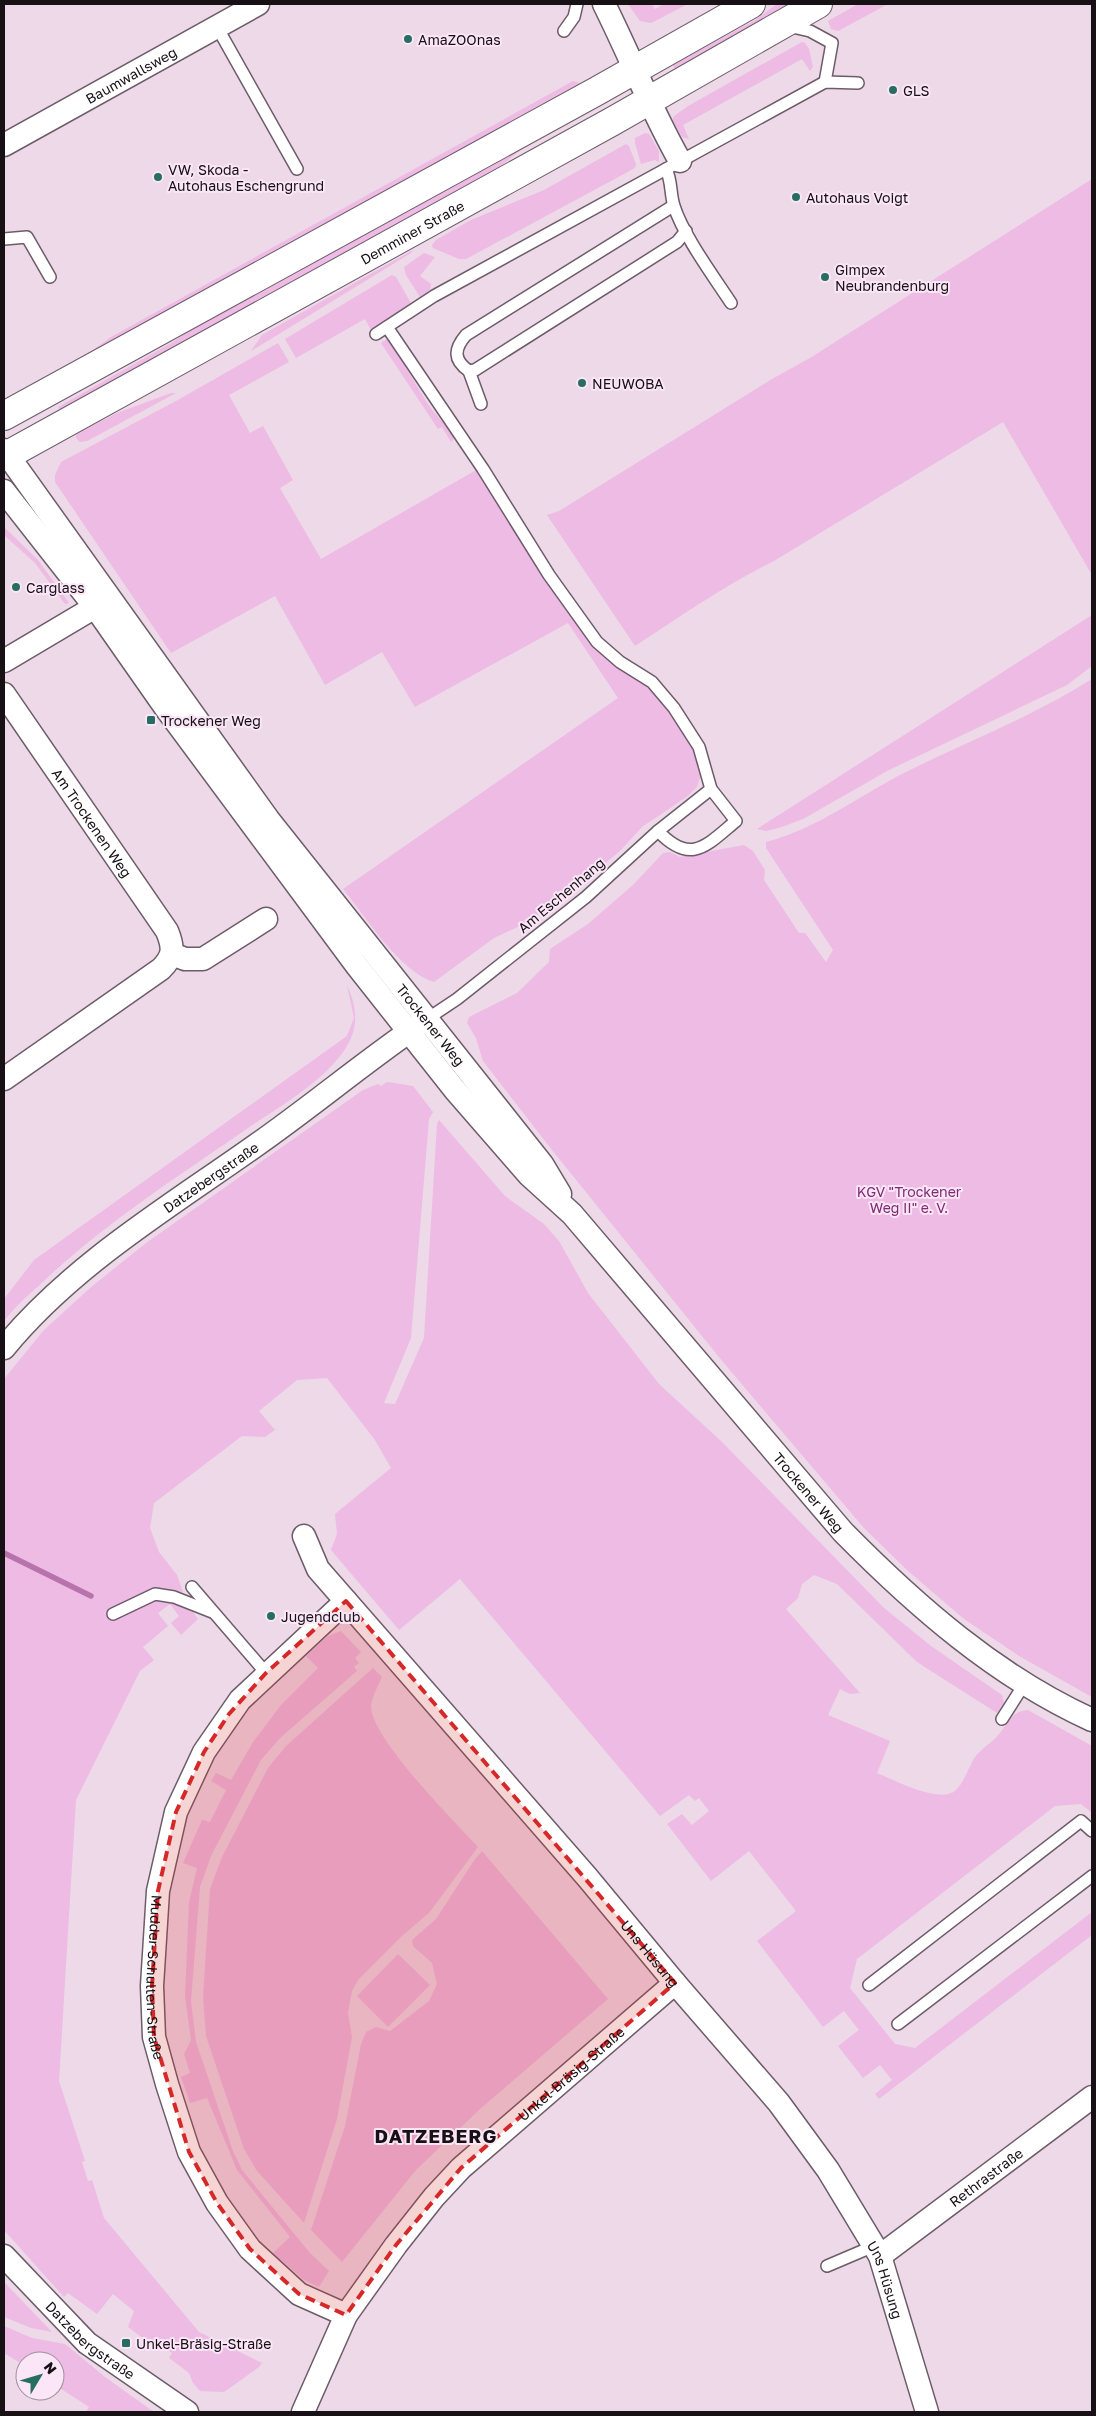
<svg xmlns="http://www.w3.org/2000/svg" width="1096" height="2416" font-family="'Golos Text',sans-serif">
	<rect width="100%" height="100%" fill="#edd9e8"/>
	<!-- green -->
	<g fill="#edbbe3">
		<path d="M 628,4 L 652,4 L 655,9 L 664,4 L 688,4 L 651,23 L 640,21 Z"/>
		<path d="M 777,4 L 793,4 L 675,70 L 673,65 L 755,20 Z"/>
		<path d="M 858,4 L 888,4 L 838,31 L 831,29 L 828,21 Z"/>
		<path d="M 802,42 L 805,43 L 809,49 L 813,67 L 810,71 L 802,59 L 683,125 L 689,139 L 682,137 L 673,121 L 673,117 L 688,106 Z"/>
		<path d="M 573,81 L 580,83 L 61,373 L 111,337 Z"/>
		<path d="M 645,133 L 649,134 L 659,151 L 659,162 L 655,160 L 641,164 L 635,143 L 635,138 Z"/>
		<path d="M 528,144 L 498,168 L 60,412 L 58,407 L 173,342 L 212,315 Z"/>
		<path d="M 626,144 L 629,146 L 636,164 L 635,168 L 466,259 L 459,259 L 433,248 L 432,245 L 436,240 L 471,220 L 544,190 Z"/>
		<path d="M 1092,179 L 1092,575 L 1003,422 L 774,561 C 725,585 681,616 635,646 L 547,515 L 559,511 L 772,379 L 810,358 Z"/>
		<path d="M 413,250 L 411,253 L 251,351 L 262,335 Z"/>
		<path d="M 424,253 L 435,257 L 420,276 L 431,284 L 430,290 L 420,297 L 406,275 L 404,267 Z"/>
		<path d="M 392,275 L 396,277 L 412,305 L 371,330 L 365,319 L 296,358 L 285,339 Z"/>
		<path d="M 387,339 C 403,361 415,384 430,407 C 438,418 448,426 455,437 L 451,442 L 442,427 L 438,429 L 381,343 Z"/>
		<path d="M 278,343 L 289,362 L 229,395 L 250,433 L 263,426 L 293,480 L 280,488 L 321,559 L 478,469 L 575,619 L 660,696 L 695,747 L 702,772 L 697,787 L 688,796 L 642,827 L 620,851 L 592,874 L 530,921 L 494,938 L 434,982 C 399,971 366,917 343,889 L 618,698 L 568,623 L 415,707 L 382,652 L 325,685 L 275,596 L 171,653 L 55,482 L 55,475 L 61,462 L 176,401 Z"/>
		<path d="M 171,393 L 176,393 L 87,441 L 80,442 L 76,438 L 76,434 L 117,413 Z"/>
		<path d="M 4,527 L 38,560 L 69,603 L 65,604 L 35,563 L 4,535 Z"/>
		<path d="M 1092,615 L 1092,666 L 1067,685 L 887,771 L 803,819 L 782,827 L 766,831 L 757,829 Z"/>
		<path d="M 1092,679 L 1092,1697 L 1019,1656 L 964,1619 L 907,1570 L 864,1528 L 723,1362 L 552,1150 L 483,1061 L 476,1038 L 467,1023 L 469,1017 L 517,993 L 549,962 L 550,949 L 588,924 L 634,884 L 663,853 L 670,852 L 680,857 L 744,845 L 753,851 L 765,870 L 764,880 L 799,933 L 805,933 L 826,962 L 833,950 L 766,848 L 766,842 C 819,828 860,795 908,771 C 970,740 1034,716 1092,679 Z"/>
		<path d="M 347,985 C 358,1009 359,1030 343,1052 C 320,1084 280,1106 248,1128 C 179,1176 108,1221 47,1278 C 32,1292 16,1305 4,1321 L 4,1299 L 34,1260 L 347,1036 L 354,1018 Z"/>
		<path d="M 387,1082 L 413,1086 L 433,1112 L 429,1119 L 411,1338 L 384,1403 L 395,1404 L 424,1338 L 437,1124 L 439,1120 L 505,1196 L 544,1224 L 559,1241 L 588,1293 L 659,1384 L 721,1441 L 884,1608 L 931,1646 L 1002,1695 L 1004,1703 L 997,1713 L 917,1662 L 837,1584 L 814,1575 L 802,1584 L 798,1598 L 786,1609 L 860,1693 L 850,1694 L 840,1689 L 828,1715 L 890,1741 L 877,1773 C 894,1780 941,1805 956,1790 C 965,1781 969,1766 975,1757 C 982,1748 993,1742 1000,1733 C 1009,1722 1012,1711 1028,1710 L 1092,1746 L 1092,1813 L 1081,1804 L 1055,1806 L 857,1959 L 850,1988 L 895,2044 L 915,2048 L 1092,1912 L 1092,1935 L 879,2099 L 875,2094 L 892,2080 L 880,2065 L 863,2078 L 838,2046 L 859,2030 L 844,2011 L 823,2027 L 757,1941 L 796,1911 L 749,1851 L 711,1881 L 667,1824 L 682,1814 L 692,1825 L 709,1811 L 699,1798 L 695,1801 L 689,1795 L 660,1816 L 460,1579 L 399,1630 L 331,1550 L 337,1534 L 335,1514 L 391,1468 L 375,1440 L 327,1378 L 297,1380 L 259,1411 L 275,1430 L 265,1437 L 242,1436 L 154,1503 L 150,1528 L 159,1552 L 177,1575 L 183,1592 C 150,1588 139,1600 112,1617 C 128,1611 153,1595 170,1600 C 176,1602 182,1605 189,1607 L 198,1619 L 181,1635 L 171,1623 L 179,1616 L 170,1604 L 158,1613 L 168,1626 L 143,1647 L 154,1660 L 140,1671 L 76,1800 L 59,2081 L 85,2161 L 82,2162 L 88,2181 L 92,2180 L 104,2218 L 199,2332 L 262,2363 L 259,2367 L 224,2392 L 200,2391 L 193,2383 L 189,2373 L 169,2358 L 172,2353 L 163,2346 L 159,2350 L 128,2327 L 134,2311 L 113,2294 L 97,2314 L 68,2293 L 64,2297 L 4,2230 L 4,1379 L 43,1331 L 90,1288 L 146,1243 L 363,1090 L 378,1084 L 381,1086 Z"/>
		<path d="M 341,1631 L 361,1652 L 355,1658 L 359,1663 L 354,1667 L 357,1671 L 280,1738 L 261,1760 L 211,1856 L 200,1887 L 191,2001 L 196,2042 L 233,2151 L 242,2170 L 310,2253 L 329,2271 L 319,2287 L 304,2280 L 273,2253 L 290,2237 L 237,2170 L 207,2098 L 190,2103 L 181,2077 L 190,2073 L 184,2054 L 191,2040 L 185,1996 L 189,1902 L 197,1868 L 183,1863 L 202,1820 L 210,1822 L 226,1790 L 211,1781 L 216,1773 L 231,1780 L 253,1742 L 281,1705 L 318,1668 L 306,1656 L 328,1636 Z"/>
		<path d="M 373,1668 L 382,1677 C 378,1686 372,1697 371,1706 C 371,1738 454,1821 478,1847 L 429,1913 L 403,1935 L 358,1980 L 352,1991 L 348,2013 L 352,2037 L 337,2119 L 304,2223 L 257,2171 L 244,2149 L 206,2036 L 203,1997 L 210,1889 L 222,1857 L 268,1768 L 286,1746 Z"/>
		<path d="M 482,1851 L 608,1999 L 480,2109 L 416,2170 L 342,2262 L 311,2230 L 345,2126 L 361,2044 L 366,2032 L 376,2027 L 390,2031 L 429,2001 L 437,1984 L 432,1963 L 413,1946 L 412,1940 L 436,1919 L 475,1859 Z"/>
		<path d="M 398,1954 L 430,1985 L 388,2027 L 357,1996 Z"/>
		<path d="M 4,2282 L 52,2332 L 31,2328 L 4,2317 Z"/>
		<path d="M 4,2326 L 32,2338 L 65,2344 L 105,2377 L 154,2412 L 86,2412 L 89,2407 L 55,2385 L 55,2361 L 25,2361 L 25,2366 L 4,2353 Z"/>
	</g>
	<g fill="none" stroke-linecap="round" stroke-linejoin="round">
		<!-- stream -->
		<path stroke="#b872ac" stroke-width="5.5" d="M 4,1553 L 91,1596"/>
		<defs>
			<g id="service">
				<path d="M 788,26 L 810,31 L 832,43 L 825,82"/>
				<path d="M 217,27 L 297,169"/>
				<path d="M 564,31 L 574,17 L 577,4"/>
				<path d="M 666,169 C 672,181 670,194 674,206 C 683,235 714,277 731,303"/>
				<path d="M 673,206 L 466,335 C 454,349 453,360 469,371 L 475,370 L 677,242 L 686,231"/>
				<path d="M 4,239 L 27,237 L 50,277"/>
				<path d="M 387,327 L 483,469 L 549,575 L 597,642 L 620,662 L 652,682 L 674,708 L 699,747 L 711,789 L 736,821 C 707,845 691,866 658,831"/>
				<path d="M 376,334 L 434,296 L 825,82 L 858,83"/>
				<path d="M 469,371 L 481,404"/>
				<path d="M 427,1019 L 457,999 L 586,897 L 658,831 L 711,789"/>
				<path d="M 192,1587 L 266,1673"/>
				<path d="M 113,1614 L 155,1594 L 174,1597 L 212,1612"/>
				<path d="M 1002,1719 L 1025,1683"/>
				<path d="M 869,1985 L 1081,1821 L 1092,1831"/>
				<path d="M 898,2024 L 1092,1876"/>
				<path d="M 827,2266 L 874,2246"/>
			</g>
			<g id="minor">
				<path d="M 604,4 C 630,56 651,110 680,161"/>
				<path id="s1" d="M 4,145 L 258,4"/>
				<path id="s2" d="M 4,450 L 268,819 L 542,1164 L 560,1194"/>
				<path id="s3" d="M 4,491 L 95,607 L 165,707 L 357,966 L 455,1090 L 529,1175 L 572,1214 L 843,1532 C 916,1606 997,1677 1092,1720"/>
				<path d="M 4,661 L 95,607"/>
				<path id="s4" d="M 4,694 L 167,931 C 174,948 174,956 161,969 L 4,1079"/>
				<path d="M 172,954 L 185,959 L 203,959 L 266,919"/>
				<path id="s5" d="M 4,1348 C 72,1265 169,1207 255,1146 C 311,1107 363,1063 420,1024"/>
				<path id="s6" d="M 304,1536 L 318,1569 L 587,1877 L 675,1983 L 779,2103 L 828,2170 L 880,2256 L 927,2412"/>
				<path id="s7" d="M 346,1601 L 240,1700 L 204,1752 L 176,1812 L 158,1891 L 152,1986 L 154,2037 L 167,2084 L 189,2152 L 217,2203 L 250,2249 L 299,2294 L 346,2315"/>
				<path id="s8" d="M 4,2256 L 87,2343 L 187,2412"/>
				<path id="s9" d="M 880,2256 L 1092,2097"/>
				<path id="s10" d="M 303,2412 L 346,2315 L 396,2245 L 434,2197 L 461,2168 L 675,1983"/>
			</g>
			<g id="secondary">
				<path d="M 4,416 L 597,91 L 751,4"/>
				<path id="s11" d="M 4,457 L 613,121 L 818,4"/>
			</g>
		</defs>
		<!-- service casing -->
		<use href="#service" stroke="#6c5c69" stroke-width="14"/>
		<!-- minor casing -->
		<use href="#minor" stroke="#6c5c69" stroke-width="25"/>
		<!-- secondary casing -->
		<use href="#secondary" stroke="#6c5c69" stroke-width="30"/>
		<!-- service -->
		<use href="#service" stroke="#fff" stroke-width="11"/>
		<!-- minor -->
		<use href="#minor" stroke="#fff" stroke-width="22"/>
		<!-- secondary -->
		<use href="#secondary" stroke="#fff" stroke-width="28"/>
	</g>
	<!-- marked area -->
	<path fill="#d62828" fill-opacity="0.2" stroke="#d62828" stroke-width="4" stroke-dasharray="10 6" stroke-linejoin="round" d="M 346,1601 L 675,1983 L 461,2168 L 396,2245 L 346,2315 L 299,2294 L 250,2249 L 217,2203 L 189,2152 L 154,2037 L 152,1986 L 158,1891 L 176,1812 L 204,1752 L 229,1714 L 266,1673 Z"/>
	<!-- markers -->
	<g fill="#276d62" stroke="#fae6f6" stroke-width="2">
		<circle cx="408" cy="39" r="5"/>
		<circle cx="893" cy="90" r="5"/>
		<circle cx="158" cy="177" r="5"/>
		<circle cx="796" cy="197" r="5"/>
		<circle cx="825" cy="277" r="5"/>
		<circle cx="582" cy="383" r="5"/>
		<circle cx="16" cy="587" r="5"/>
		<rect x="146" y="715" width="10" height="10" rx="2.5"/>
		<circle cx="271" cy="1616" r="5"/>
		<rect x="121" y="2338" width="10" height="10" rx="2.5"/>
	</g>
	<g text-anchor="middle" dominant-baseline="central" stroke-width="4" stroke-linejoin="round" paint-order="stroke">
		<!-- poi labels -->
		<g font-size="14" fill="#171015" stroke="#fae6f6" text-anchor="start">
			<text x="418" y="39">AmaZOOnas</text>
			<text x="903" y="90">GLS</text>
			<text x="168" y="169">VW, Skoda -<tspan x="168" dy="16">Autohaus Eschengrund</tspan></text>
			<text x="806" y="197">Autohaus Voigt</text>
			<text x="835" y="269">Gimpex<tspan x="835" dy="16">Neubrandenburg</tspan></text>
			<text x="592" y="383">NEUWOBA</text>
			<text x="26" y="587">Carglass</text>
			<text x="161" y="720">Trockener Weg</text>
			<text x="281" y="1616">Jugendclub</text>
			<text x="136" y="2343">Unkel-Bräsig-Straße</text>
		</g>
		<!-- street labels -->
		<g font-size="14" fill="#171015" stroke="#fae6f6">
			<text stroke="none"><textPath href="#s1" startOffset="145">Baumwallsweg</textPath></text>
			<text stroke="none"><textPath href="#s11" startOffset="466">Demminer Straße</textPath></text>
			<text stroke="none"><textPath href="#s4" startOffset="156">Am Trockenen Weg</textPath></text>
			<text transform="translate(561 895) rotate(-40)">Am Eschenhang</text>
			<text stroke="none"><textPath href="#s2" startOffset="716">Trockener Weg</textPath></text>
			<text stroke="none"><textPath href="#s5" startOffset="269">Datzebergstraße</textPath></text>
			<text stroke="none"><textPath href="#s3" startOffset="1286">Trockener Weg</textPath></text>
			<text stroke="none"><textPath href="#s6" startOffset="544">Uns Hüsung</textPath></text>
			<text stroke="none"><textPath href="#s7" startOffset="442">Mudder-Schulten-Straße</textPath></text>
			<text stroke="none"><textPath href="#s10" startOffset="438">Unkel-Bräsig-Straße</textPath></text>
			<text stroke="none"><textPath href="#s9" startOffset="132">Rethrastraße</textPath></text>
			<text stroke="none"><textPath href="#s6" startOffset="949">Uns Hüsung</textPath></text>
			<text stroke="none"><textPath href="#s8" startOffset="121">Datzebergstraße</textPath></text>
		</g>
		<!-- park labels -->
		<g font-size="14" fill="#802b75" stroke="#fae6f6">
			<text x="909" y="1191">KGV "Trockener<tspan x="909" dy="16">Weg II" e. V.</tspan></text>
		</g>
		<!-- district labels -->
		<g font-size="19" font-weight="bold" letter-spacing="1" fill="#171015" stroke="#fae6f6">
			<text x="436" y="2135">DATZEBERG</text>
		</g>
	</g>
	<!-- border -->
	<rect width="1096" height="2416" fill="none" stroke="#171015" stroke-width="10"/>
	<!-- north arrow -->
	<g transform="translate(40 2376) rotate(52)"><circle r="24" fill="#fae6f6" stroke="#9f909c"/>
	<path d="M0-4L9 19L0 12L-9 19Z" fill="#276d62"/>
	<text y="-8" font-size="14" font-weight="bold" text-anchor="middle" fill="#171015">N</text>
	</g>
</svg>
